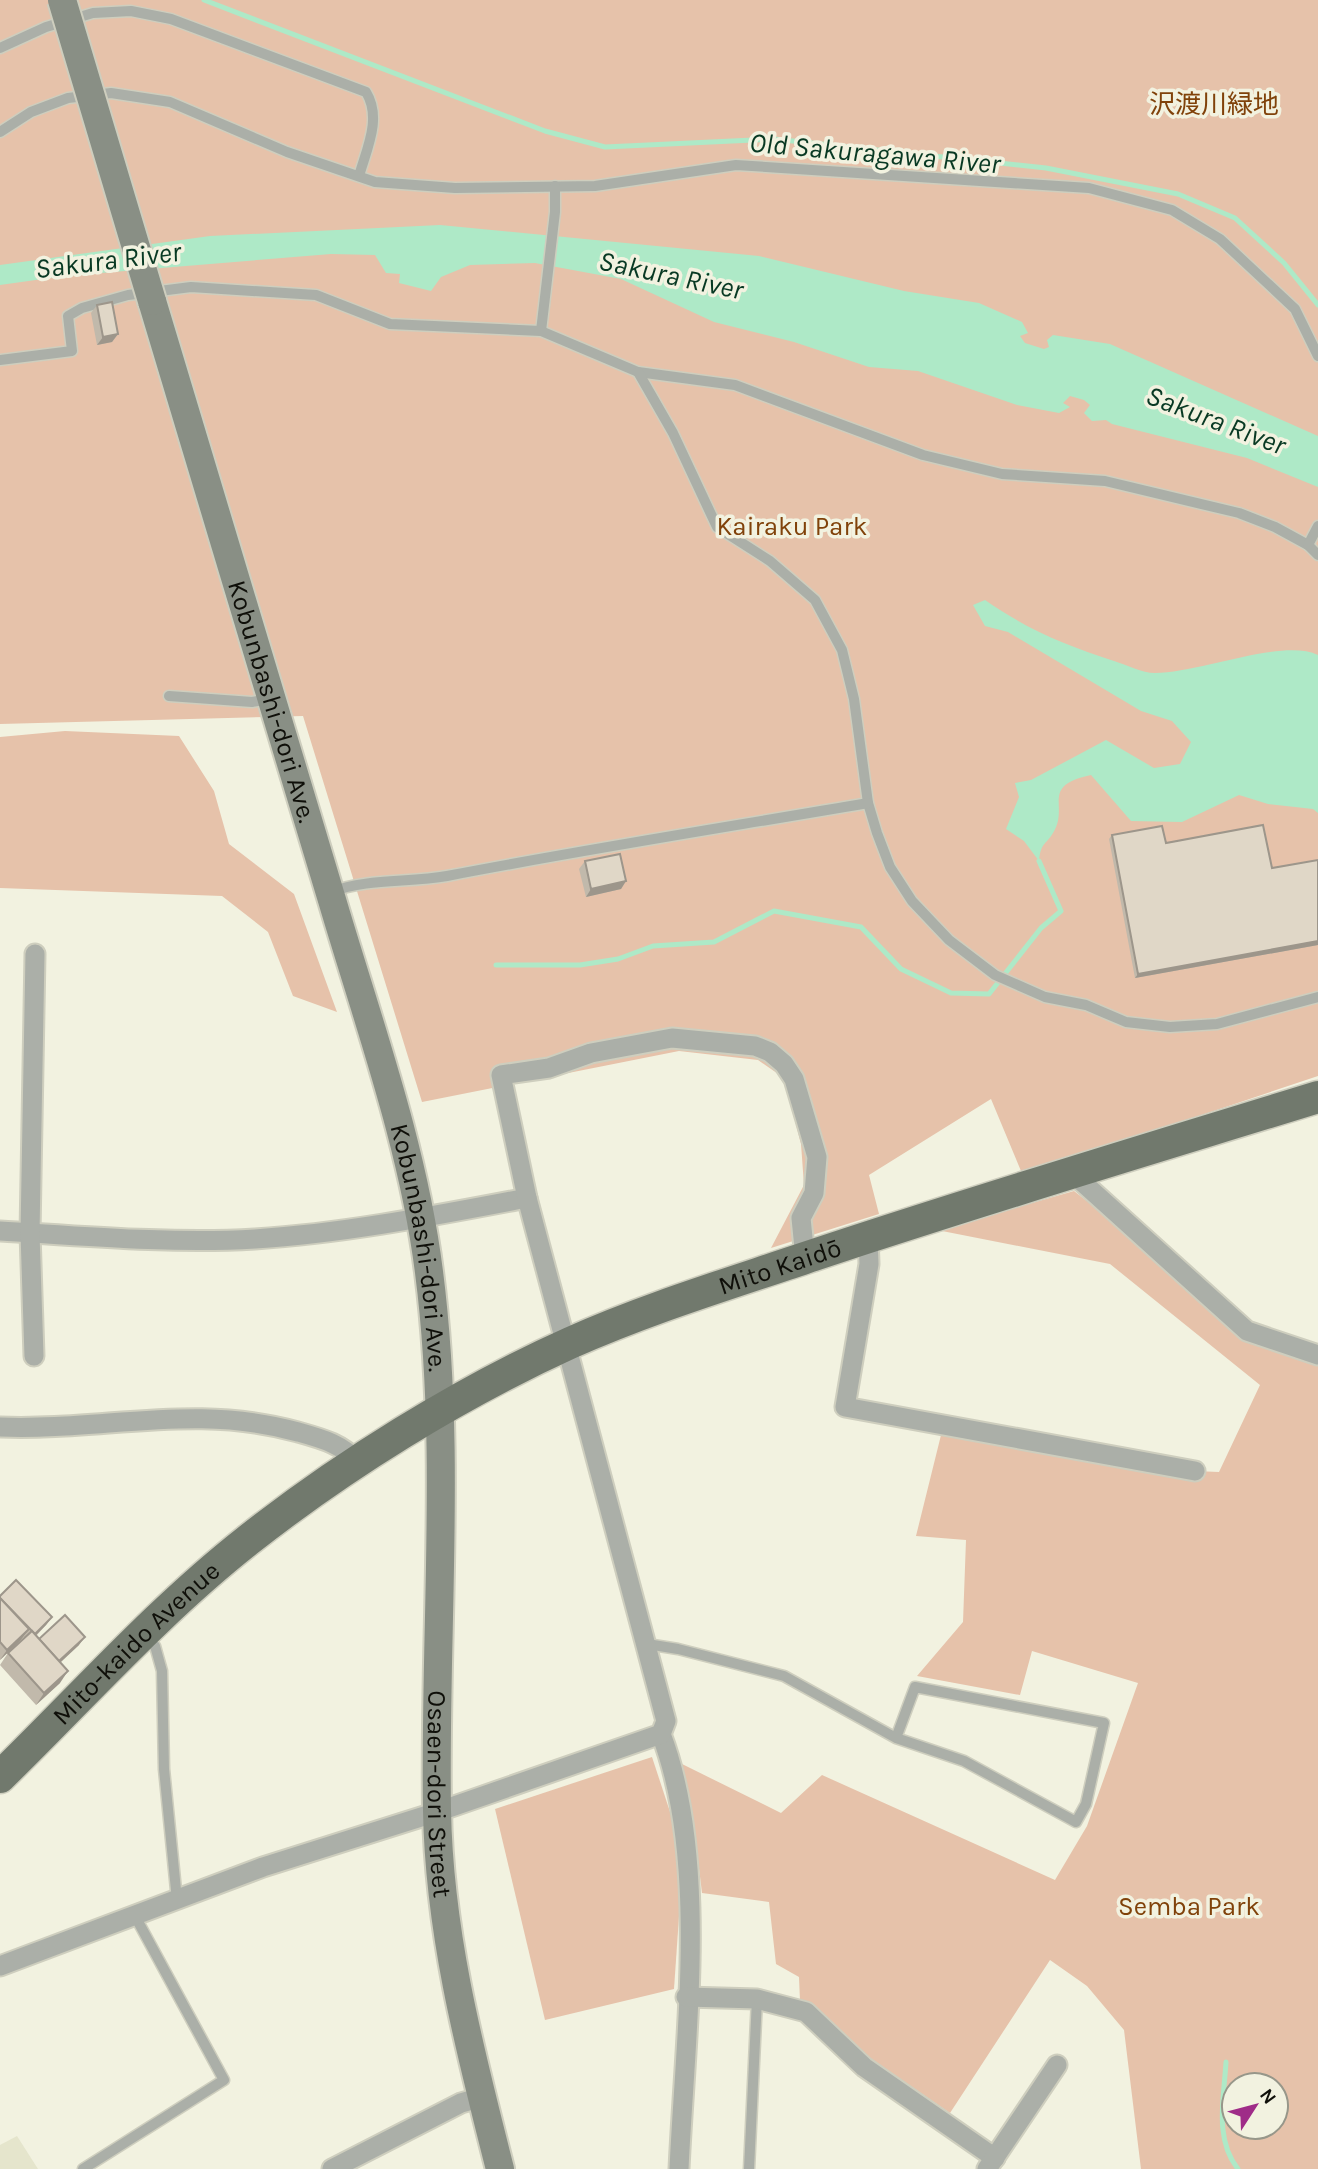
<svg xmlns="http://www.w3.org/2000/svg" width="1318" height="2169" font-family="Karla,'Noto Sans JP',sans-serif">
	<rect width="100%" height="100%" fill="#f2f2e0"/>
	<!-- built -->
	<path fill="#e5e5cc" d="M 17,2136 L 38,2169 L 0,2169 L 0,2145 Z"/>
	<!-- green -->
	<g fill="#e6c2aa" fill-rule="evenodd">
		<path d="M 0,0 L 1318,0 L 1318,1076 L 1145,1134 L 1021,1171 L 991,1099 L 869,1175 L 879,1214 L 771,1248 L 804,1185 L 801,1144 L 784,1078 L 758,1060 L 679,1051 L 422,1102 L 303,716 L 0,724 Z"/>
		<path d="M 65,731 L 179,736 L 214,791 L 229,844 L 294,894 L 337,1012 L 293,996 L 268,932 L 222,896 L 0,888 L 0,737 Z"/>
		<path d="M 1074,1191 L 1201,1290 L 1246,1330 L 1318,1355 L 1318,2169 L 1141,2169 L 1124,2030 L 1087,1986 L 1050,1960 L 950,2113 L 862,2053 L 800,2001 L 799,1977 L 776,1964 L 769,1902 L 702,1893 L 692,1811 L 680,1763 L 781,1813 L 822,1775 L 1055,1880 L 1087,1826 L 1138,1683 L 1032,1651 L 1020,1695 L 917,1676 L 963,1622 L 966,1540 L 916,1536 L 944,1423 L 1195,1471 L 1219,1472 L 1260,1385 L 1110,1264 L 937,1230 ZM 1234,2085 L 1276,2085 L 1276,2127 L 1234,2127 Z"/>
		<path d="M 652,1757 L 674,1824 L 680,1902 L 674,1989 L 545,2020 L 495,1809 Z"/>
	</g>
	<!-- water -->
	<g fill="#aee9c7">
		<path d="M 440,225 L 759,256 L 904,291 L 979,303 L 1022,322 L 1028,333 L 1020,336 L 1025,343 L 1044,349 L 1049,347 L 1047,340 L 1053,335 L 1110,344 L 1318,436 L 1318,487 L 1247,458 L 1112,424 L 1106,420 L 1092,421 L 1084,413 L 1090,405 L 1084,400 L 1070,396 L 1063,403 L 1070,407 L 1059,413 L 1017,405 L 918,371 L 869,367 L 794,342 L 714,322 L 621,279 L 535,263 L 470,265 L 441,277 L 431,291 L 399,283 L 400,274 L 386,273 L 375,255 L 331,254 L 64,276 L 0,285 L 0,265 L 210,236 Z"/>
		<path d="M 985,600 C 1028,630 1065,645 1114,661 C 1127,665 1142,673 1155,673 C 1200,673 1282,638 1318,655 L 1318,813 L 1313,809 L 1268,804 L 1239,795 L 1182,822 L 1131,821 L 1091,775 C 1039,786 1070,806 1053,833 C 1045,846 1041,842 1039,861 L 1024,841 L 1006,829 L 1019,797 L 1015,783 L 1031,780 L 1106,740 L 1154,768 L 1180,764 L 1191,742 L 1172,721 L 1141,711 L 1008,632 L 985,626 L 973,605 Z"/>
	</g>
	<g fill="none" stroke-linecap="round" stroke-linejoin="round">
		<!-- stream -->
		<g stroke="#aee9c7" stroke-width="5">
			<path d="M 204,0 L 545,131 L 605,147 L 774,139 L 1046,168 L 1178,194 L 1235,218 L 1284,263 L 1318,305"/>
			<path d="M 496,965 L 580,965 L 618,959 L 653,946 L 714,942 L 774,911 L 861,927 L 901,969 L 951,993 L 989,994 L 1041,928 L 1061,911 L 1039,861"/>
			<path d="M 1226,2062 C 1224,2098 1214,2139 1238,2169"/>
		</g>
		<defs>
			<g id="lane">
				<path d="M 0,48 L 46,27 L 93,13 L 131,11 L 171,19 L 366,92 C 382,118 367,148 359,176"/>
				<path d="M 0,132 L 31,112 L 68,98 L 111,93 L 170,102 L 287,152 L 375,182 L 455,188 L 595,186 L 736,165 L 1089,188 L 1172,210 L 1220,239 L 1295,309 L 1318,356"/>
				<path d="M 541,331 L 555,212 L 555,186"/>
				<path d="M 0,360 L 72,351 L 68,316 L 82,308 L 128,295 L 191,287 L 316,295 L 390,324 L 541,331 L 638,372 L 735,385 L 923,455 L 1002,474 L 1105,481 L 1239,513 L 1275,527 L 1308,545 L 1318,555"/>
				<path d="M 638,372 L 673,433 L 717,527 L 770,561 L 815,600 L 842,650 L 854,699 L 868,803 L 877,833 L 890,867 L 912,901 L 949,940 L 995,975 L 1045,997 L 1086,1005 L 1126,1022 L 1170,1027 L 1217,1024 L 1318,997"/>
				<path d="M 1308,545 L 1318,526"/>
				<path d="M 169,696 L 252,702 L 269,699"/>
				<path d="M 331,892 C 368,878 408,883 447,876 C 587,849 728,827 868,803"/>
				<path d="M 145,1641 L 155,1646 L 162,1671 L 164,1769 L 177,1900"/>
				<path d="M 647,1644 L 678,1649 L 784,1676 L 896,1738 L 964,1761 L 1076,1822 L 1086,1804 L 1104,1723 L 915,1687 L 896,1738"/>
				<path d="M 83,2169 L 224,2080 L 135,1916"/>
				<path d="M 749,2169 L 757,1999"/>
			</g>
			<g id="street">
				<path d="M 1070,1171 L 1247,1331 L 1318,1355"/>
				<path d="M 0,1231 C 82,1236 173,1244 255,1239 C 347,1233 437,1215 527,1198"/>
				<path d="M 868,1236 L 869,1264 L 845,1407 L 1195,1471"/>
				<path d="M 34,1356 L 30,1233 L 35,954"/>
				<path d="M 0,1427 C 103,1431 195,1403 298,1432 C 323,1439 342,1444 359,1463"/>
				<path d="M 661,1734 C 709,1860 685,2035 679,2169"/>
				<path d="M 0,1966 L 263,1867 L 437,1812 L 661,1734 L 666,1721 L 527,1198 L 501,1075 L 549,1068 L 591,1053 L 672,1038 L 755,1046 L 770,1052 L 784,1064 L 794,1079 L 817,1157 L 814,1193 L 801,1218 L 805,1258"/>
				<path d="M 686,1997 L 757,1999 L 806,2012 L 864,2067 L 995,2158"/>
				<path d="M 332,2169 L 461,2103 L 482,2097"/>
				<path d="M 987,2169 L 1057,2065"/>
			</g>
			<g id="secondary">
				<path id="s1" d="M 152,301 C 212,500 272,700 332,900 C 368,1022 413,1145 429,1272 C 452,1450 434,1631 437,1810 C 439,1933 470,2051 500,2169"/>
			</g>
			<g id="primary">
				<path id="s2" d="M 0,1777 C 81,1698 158,1611 247,1541 C 342,1466 459,1393 570,1343 C 646,1309 725,1285 805,1258 C 975,1201 1146,1150 1318,1097"/>
			</g>
		</defs>
		<!-- lane casing -->
		<use href="#lane" stroke="#cecebe" stroke-width="13"/>
		<!-- street casing -->
		<use href="#street" stroke="#cecebe" stroke-width="23"/>
		<!-- secondary casing -->
		<use href="#secondary" stroke="#cecebe" stroke-width="32"/>
		<!-- primary casing -->
		<use href="#primary" stroke="#cecebe" stroke-width="35"/>
		<!-- lane -->
		<use href="#lane" stroke="#abafa8" stroke-width="10"/>
		<!-- street -->
		<use href="#street" stroke="#abafa8" stroke-width="19"/>
		<!-- secondary -->
		<use href="#secondary" stroke="#898f85" stroke-width="28"/>
		<!-- primary -->
		<use href="#primary" stroke="#71796d" stroke-width="32"/>
		<defs>
			<path id="secondary-bridge" d="M 62,0 L 152,301"/>
		</defs>
		<!-- secondary-bridge casing -->
		<use href="#secondary-bridge" stroke="#cecebe" stroke-width="32" stroke-linecap="butt"/>
		<!-- secondary-bridge -->
		<use href="#secondary-bridge" stroke="#898f85" stroke-width="28"/>
	</g>
	<!-- wall -->
	<g fill="#c1b9ab">
		<path d="M 97,305 L 118,334 L 112,342 L 97,345 L 91,313 Z"/>
		<path d="M 1112,835 L 1166,843 L 1272,868 L 1318,860 L 1318,945 L 1135,978 L 1109,839 Z"/>
		<path d="M 585,861 L 626,881 L 621,889 L 586,897 L 579,869 Z"/>
		<path d="M 0,1596 L 52,1617 L 46,1625 L 36,1636 L 39,1639 L 79,1645 L 60,1663 L 60,1683 L 36,1705 L 0,1665 L 8,1653 L 25,1638 L 24,1637 L 0,1660 Z"/>
	</g>
	<!-- shaded-wall -->
	<g fill="#9d968b">
		<path d="M 118,334 L 112,342 L 97,345 L 103,337 Z"/>
		<path d="M 626,881 L 621,889 L 586,897 L 591,889 Z"/>
		<path d="M 1318,941 L 1318,945 L 1135,978 L 1138,974 Z"/>
		<path d="M 52,1617 L 46,1625 L 29,1642 L 35,1634 Z"/>
		<path d="M 29,1629 L 20,1641 L 0,1660 L 7,1650 Z"/>
		<path d="M 85,1637 L 79,1645 L 53,1669 L 59,1661 Z"/>
		<path d="M 68,1671 L 60,1683 L 36,1705 L 44,1693 Z"/>
	</g>
	<!-- building -->
	<g fill="#e0d7c7" stroke="#9d968b" stroke-width="2">
		<path d="M 112,302 L 118,334 L 103,337 L 97,305 Z"/>
		<path d="M 1263,825 L 1272,868 L 1318,860 L 1318,941 L 1138,974 L 1112,835 L 1162,826 L 1166,843 Z"/>
		<path d="M 620,854 L 626,881 L 591,889 L 585,861 Z"/>
		<path d="M 16,1580 L 52,1617 L 35,1634 L 0,1598 L 0,1596 Z"/>
		<path d="M 0,1598 L 29,1629 L 7,1650 L 0,1642 Z"/>
		<path d="M 65,1615 L 85,1637 L 59,1661 L 39,1639 Z"/>
		<path d="M 32,1631 L 68,1671 L 44,1693 L 8,1653 Z"/>
	</g>
	<g text-anchor="middle" dominant-baseline="central" stroke-width="7" stroke-linejoin="round" paint-order="stroke">
		<!-- park labels -->
		<g font-size="26" fill="#80420a" stroke="#f2f2e0">
			<text x="1214" y="104">沢渡川緑地</text>
			<text x="792" y="526">Kairaku Park</text>
			<text x="1189" y="1906">Semba Park</text>
		</g>
		<!-- street labels -->
		<g font-size="26" fill="#0f0f09" stroke="#f2f2e0">
			<text stroke="none"><textPath href="#s1" startOffset="418">Kobunbashi-dori Ave.</textPath></text>
			<text stroke="none"><textPath href="#s1" startOffset="985">Kobunbashi-dori Ave.</textPath></text>
			<text stroke="none"><textPath href="#s2" startOffset="945">Mito Kaidō</textPath></text>
			<text stroke="none"><textPath href="#s2" startOffset="191">Mito-kaido Avenue</textPath></text>
			<text stroke="none"><textPath href="#s1" startOffset="1533">Osaen-dori Street</textPath></text>
		</g>
		<!-- water labels -->
		<g font-size="28" font-style="italic" fill="#083923" stroke="#f2f2e0">
			<text transform="translate(875 153) rotate(5)">Old Sakuragawa River</text>
			<text transform="translate(108 260) rotate(-7)">Sakura River</text>
			<text transform="translate(671 275) rotate(12)">Sakura River</text>
			<text transform="translate(1216 420) rotate(21)">Sakura River</text>
		</g>
	</g>
	<!-- north arrow -->
	<g transform="translate(1255 2106) rotate(54)"><circle r="33" fill="#f2f2e0" stroke="#97978a" stroke-width="2"/>
	<path d="M0-5L12 26L0 18L-12 26Z" fill="#9f2c88"/>
	<text y="-10" font-size="19" font-weight="bold" text-anchor="middle" fill="#0f0f09">N</text>
	</g>
</svg>
